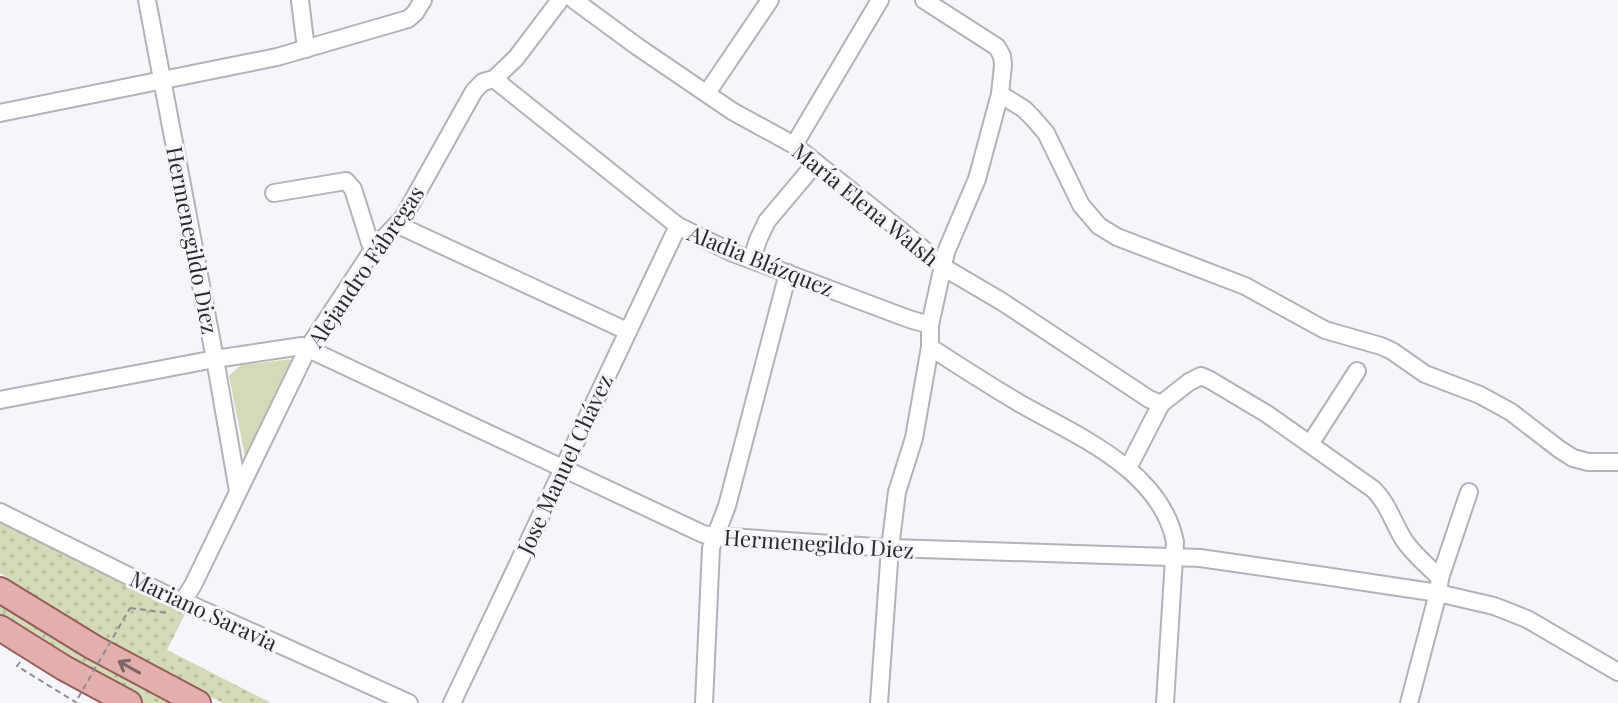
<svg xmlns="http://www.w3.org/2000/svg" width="1618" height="703" font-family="'Playfair Display',serif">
	<defs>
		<pattern id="grass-dots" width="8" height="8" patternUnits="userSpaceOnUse" patternTransform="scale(2)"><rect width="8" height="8" fill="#d2dab7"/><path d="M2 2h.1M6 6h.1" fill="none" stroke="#b4bb9e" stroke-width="1.8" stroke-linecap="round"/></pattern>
	</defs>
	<rect width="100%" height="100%" fill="#f6f5fb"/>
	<!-- grass -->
	<g fill="url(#grass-dots)">
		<path d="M 0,522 L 187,610 L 167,650 L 271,703 L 223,703 L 177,681 L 62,615 L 0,573 Z"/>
		<path d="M 0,600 L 180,703 L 138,703 L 0,622 Z"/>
	</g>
	<!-- green -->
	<path fill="#d2dab7" d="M 293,359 L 245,456 L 229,376 L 241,365 Z"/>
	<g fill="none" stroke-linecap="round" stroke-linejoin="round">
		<defs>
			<g id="minor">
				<path d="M 147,0 L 215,359 L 238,491"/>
				<path d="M 300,0 L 306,49"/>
				<path d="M 574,0 L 638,47 L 732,111 L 794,145 L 915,242 L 943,267 L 1001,301 L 1149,399 L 1161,404"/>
				<path d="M 494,79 L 678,226 L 733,253 L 909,319 L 930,325"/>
				<path d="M 707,93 L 770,0"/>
				<path d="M 1000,94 L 1024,109 L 1033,118 L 1046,133 L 1081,205 L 1099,226 L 1117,237 L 1245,286 L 1325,330 L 1381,346 L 1392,351 L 1425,374 L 1480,395 L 1511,412 L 1559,449 L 1573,458 L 1588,462 L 1618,462"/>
				<path d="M 0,113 L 277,57 L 408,19 L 415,13 L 423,0"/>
				<path d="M 794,145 L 880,0"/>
				<path d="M 274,193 L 346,181 L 353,189 L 370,243 L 374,248"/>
				<path d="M 398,225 L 627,331"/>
				<path d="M 752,259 L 758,240 L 767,221 L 815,164"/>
				<path d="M 930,347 C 959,366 989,385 1019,403 C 1077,436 1161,470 1175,542 L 1165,703"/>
				<path d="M 0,400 L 215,359 L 302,346 L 703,534 L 715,536 L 890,548 L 1200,558 L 1318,575 L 1438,593 L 1494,606 L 1527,619 L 1618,672"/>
				<path d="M 1310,444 L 1357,371"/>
				<path d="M 1128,468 L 1161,404 L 1189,382 L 1201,376 L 1210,380 L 1267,414 L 1373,489 C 1388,503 1393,523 1404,540 C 1413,554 1428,566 1440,578"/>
				<path d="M 0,512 L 175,599 L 183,601 L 409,703"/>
				<path d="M 183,601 L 193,585 L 308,348 L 374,248 L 403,218 L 474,91 L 483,82 L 494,79 L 516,58 L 560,0"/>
				<path d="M 452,703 L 678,226"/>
				<path d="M 704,703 L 711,548 L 727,506 L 788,273"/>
				<path d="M 879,703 L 890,548 L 897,492 L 914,438 L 930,347 L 930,325 L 946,252 L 977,179 L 1000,94 L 1003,65 L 1002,56 L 997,47 L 924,0"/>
				<path d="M 1409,703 L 1438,593 L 1440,578 L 1469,492"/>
			</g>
			<g id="primary">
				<path d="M 0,590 L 93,647 L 198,703"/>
				<path d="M 0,628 L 64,668 L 129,703"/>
			</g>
		</defs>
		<!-- minor casing -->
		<use href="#minor" stroke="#b3b2b8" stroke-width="20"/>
		<!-- primary casing -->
		<use href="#primary" stroke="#955e5c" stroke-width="28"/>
		<!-- path -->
		<g stroke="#8e8d92" stroke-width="2" stroke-dasharray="6 4" stroke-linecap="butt">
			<path d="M 130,608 L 168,613"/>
			<path d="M 20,662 L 17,666 L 77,703"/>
		</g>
		<!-- minor -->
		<use href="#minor" stroke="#fff" stroke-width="16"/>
		<!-- primary -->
		<use href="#primary" stroke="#e2afac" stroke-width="24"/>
		<!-- path-bridge -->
		<path stroke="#8e8d92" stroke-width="2" stroke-dasharray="6 4" stroke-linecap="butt" d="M 78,698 L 130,608"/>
	</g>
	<!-- one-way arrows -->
	<defs><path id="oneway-shaft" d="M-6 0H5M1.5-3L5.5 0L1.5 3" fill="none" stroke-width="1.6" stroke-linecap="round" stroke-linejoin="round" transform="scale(2)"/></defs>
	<use stroke="#7d6666" href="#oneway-shaft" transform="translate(129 667) rotate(-151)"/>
	<g text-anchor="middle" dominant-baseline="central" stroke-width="6" stroke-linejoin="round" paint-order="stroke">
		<!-- street labels -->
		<g font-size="22" fill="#2b2a2d" stroke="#f6f5fb">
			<text transform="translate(866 204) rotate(39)">María Elena Walsh</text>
			<text transform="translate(193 240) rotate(79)">Hermenegildo Diez</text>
			<text transform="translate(761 260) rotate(22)">Aladia Blázquez</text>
			<text transform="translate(365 266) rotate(-56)">Alejandro Fábregas</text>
			<text transform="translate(564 464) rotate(-65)">Jose Manuel Chávez</text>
			<text transform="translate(819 543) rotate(4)">Hermenegildo Diez</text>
			<text transform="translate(204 610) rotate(25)">Mariano Saravia</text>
		</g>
	</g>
</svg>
